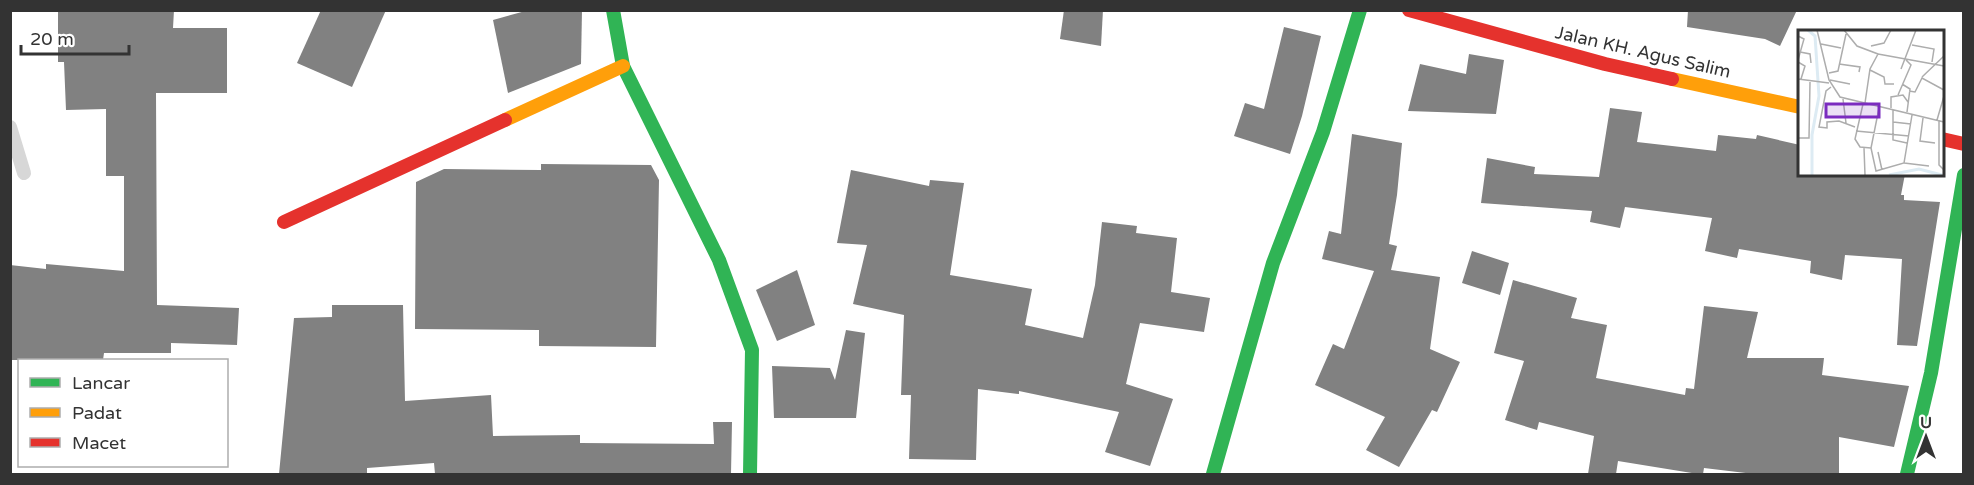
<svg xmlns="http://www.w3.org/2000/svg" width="1974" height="485" font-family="'Varela Round',sans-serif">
	<rect width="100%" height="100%" fill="#fff"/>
	<!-- building -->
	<g fill="#818181">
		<path d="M 58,10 L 174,10 L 173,28 L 227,28 L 227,93 L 156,93 L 157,305 L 239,308 L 237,345 L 171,343 L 171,353 L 104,353 L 103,360 L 10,360 L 10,265 L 46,269 L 46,264 L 124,271 L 124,176 L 106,176 L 106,109 L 66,110 L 64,62 L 58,62 Z"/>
		<path d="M 321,10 L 386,10 L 352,87 L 297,63 Z"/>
		<path d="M 529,10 L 582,10 L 581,64 L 508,93 L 493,20 Z"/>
		<path d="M 1064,10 L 1103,10 L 1101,46 L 1060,39 Z"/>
		<path d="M 1688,10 L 1797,10 L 1780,46 L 1765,39 L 1687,27 Z"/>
		<path d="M 1284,27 L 1321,36 L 1302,116 L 1290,154 L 1234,136 L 1245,103 L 1264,109 Z"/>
		<path d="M 1469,54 L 1504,60 L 1496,114 L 1408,111 L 1420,64 L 1466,74 Z"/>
		<path d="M 1610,108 L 1642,112 L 1637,142 L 1716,151 L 1718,135 L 1756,139 L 1757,135 L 1800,145 L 1800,174 L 1905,174 L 1901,195 L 1904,195 L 1904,200 L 1940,202 L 1917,346 L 1897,345 L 1902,259 L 1845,255 L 1842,280 L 1810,273 L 1811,261 L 1739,249 L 1737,258 L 1705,251 L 1712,218 L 1625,207 L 1620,228 L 1590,222 L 1592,211 L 1481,203 L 1487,158 L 1535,167 L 1534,174 L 1599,177 Z"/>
		<path d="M 1352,134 L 1402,143 L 1397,195 L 1389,244 L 1397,246 L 1391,270 L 1440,277 L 1430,349 L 1460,362 L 1437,412 L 1432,410 L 1399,467 L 1366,450 L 1385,417 L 1315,385 L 1333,344 L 1344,349 L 1374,271 L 1322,259 L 1329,231 L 1341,234 Z"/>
		<path d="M 541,164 L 651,165 L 659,180 L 656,347 L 539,346 L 539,330 L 415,329 L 416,182 L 444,169 L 541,170 Z"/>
		<path d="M 851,170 L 929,186 L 930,180 L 964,183 L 950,275 L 1032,289 L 1025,325 L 1083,338 L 1095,285 L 1102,222 L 1137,226 L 1136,233 L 1177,238 L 1171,292 L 1210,298 L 1204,332 L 1140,323 L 1126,384 L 1173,399 L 1150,466 L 1105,452 L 1119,412 L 1019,391 L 1019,394 L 978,389 L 976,460 L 909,459 L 911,395 L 901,395 L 904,315 L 853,304 L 867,245 L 837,243 Z"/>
		<path d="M 1472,251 L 1509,263 L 1500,295 L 1462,283 Z"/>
		<path d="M 797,270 L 815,325 L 777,341 L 756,290 Z"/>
		<path d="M 1513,280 L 1577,298 L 1571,318 L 1607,325 L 1596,378 L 1685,395 L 1686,388 L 1694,389 L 1704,306 L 1758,312 L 1747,358 L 1824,358 L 1822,375 L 1909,386 L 1894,447 L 1839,437 L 1839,474 L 1754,474 L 1704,468 L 1703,474 L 1698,474 L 1618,461 L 1616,474 L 1588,474 L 1594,436 L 1539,422 L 1537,430 L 1505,420 L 1524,361 L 1494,353 Z"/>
		<path d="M 332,305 L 403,305 L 405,401 L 491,395 L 493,436 L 580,435 L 580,443 L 714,444 L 713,422 L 732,422 L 731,474 L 435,474 L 434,463 L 367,468 L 367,474 L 279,474 L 294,318 L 332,317 Z"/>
		<path d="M 846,330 L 865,333 L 856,418 L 774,418 L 772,366 L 830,368 L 835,380 Z"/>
	</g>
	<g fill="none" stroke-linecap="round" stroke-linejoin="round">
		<!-- lane -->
		<path stroke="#d7d7d7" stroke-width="14" d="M 10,127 L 24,173"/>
		<!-- fast -->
		<g stroke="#30b455" stroke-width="14">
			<path d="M 613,10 L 623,66 L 719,260 L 752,350 L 750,474"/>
			<path d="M 1213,474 L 1273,263 L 1323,132 L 1360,10"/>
			<path d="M 1907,474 L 1931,373 L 1964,175"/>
		</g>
		<!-- slow -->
		<g stroke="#ff9f0a" stroke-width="14">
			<path d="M 1672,79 L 1800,107"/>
			<path d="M 505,120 L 623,66"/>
		</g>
		<!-- jam -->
		<g stroke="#e5322d" stroke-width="14">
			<path d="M 1409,10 L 1605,64 L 1672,79"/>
			<path d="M 1942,139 L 1964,144"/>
			<path d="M 284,222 L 505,120"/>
		</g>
	</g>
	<g text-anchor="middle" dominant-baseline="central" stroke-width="6" stroke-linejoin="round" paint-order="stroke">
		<!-- street labels -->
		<g font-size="18" fill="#333" stroke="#fff">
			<text transform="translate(1643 52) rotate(13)">Jalan KH. Agus Salim</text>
		</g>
	</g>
	<!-- overview -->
	<g transform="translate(1798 30)">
		<rect width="146" height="146" fill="#fff"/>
		<path fill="none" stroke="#ddebf3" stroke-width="3" d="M 10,0 L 17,6 L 21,66 L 14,105 L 14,145M 91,145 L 121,139 L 144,145"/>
		<path fill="none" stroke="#adadad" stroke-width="1.5" d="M 19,0 L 31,50 L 42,67 L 146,92M 46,0 L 59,16 L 80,24 L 72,39 L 67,73M 0,6 L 6,9 L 0,30M 23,14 L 43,18M 114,15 L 136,19 L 134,32M 73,16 L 86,13 L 93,0M 2,22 L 12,24 L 13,33M 80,24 L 146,36M 0,32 L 7,36 L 3,49M 41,34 L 62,37 L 61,42M 103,39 L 118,0M 72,40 L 86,47 L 87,54 L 96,54M 31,43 L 40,41 L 48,4M 124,47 L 146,26M 0,49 L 31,53M 32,50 L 52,54M 104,54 L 112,59 L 109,82M 33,57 L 28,61 L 21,97 L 29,98 L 29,92 L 41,91 L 57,97M 111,61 L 117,62 L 124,48 L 146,60M 100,65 L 113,35 L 108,30M 45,69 L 48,93M 65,74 L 57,109 L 62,117 L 73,118M 81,78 L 73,118 L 78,141 L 106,133 L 114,85M 93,78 L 93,67 L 105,65 L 110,72M 95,80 L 95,110 L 109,113M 125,88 L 122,111 L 137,113M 139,90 L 146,66M 141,90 L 141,135 L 146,140M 95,92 L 113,94M 58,101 L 111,106M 0,108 L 11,108 L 12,52M 66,118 L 67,145M 80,122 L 84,140M 106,133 L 131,136"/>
		<path fill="#7b2cbf" fill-opacity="0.15" stroke="#7b2cbf" stroke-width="3" d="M 28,74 L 81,74 L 81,87 L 28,87 Z"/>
		<rect width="146" height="146" fill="none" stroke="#333" stroke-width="3"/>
	</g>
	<!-- border -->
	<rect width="1974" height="485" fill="none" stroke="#333333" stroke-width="24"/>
	<!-- legend -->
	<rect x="18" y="359" width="210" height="108" fill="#ffffff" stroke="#adadad" stroke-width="1.5"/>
	<rect x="30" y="378" width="30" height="9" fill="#30b455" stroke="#adadad" stroke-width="1.5"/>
	<text x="72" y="389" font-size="18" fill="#333333">Lancar</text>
	<rect x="30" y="408" width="30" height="9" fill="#ff9f0a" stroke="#adadad" stroke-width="1.5"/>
	<text x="72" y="419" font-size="18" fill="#333333">Padat</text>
	<rect x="30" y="438" width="30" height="9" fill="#e5322d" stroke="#adadad" stroke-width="1.5"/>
	<text x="72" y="449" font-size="18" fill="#333333">Macet</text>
	<!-- north arrow -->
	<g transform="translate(1926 437)" stroke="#ffffff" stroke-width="4.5" paint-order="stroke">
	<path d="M0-4.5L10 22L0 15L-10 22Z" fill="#333333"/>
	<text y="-9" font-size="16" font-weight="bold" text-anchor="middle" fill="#333333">U</text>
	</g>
	<!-- scale -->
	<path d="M21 45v9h108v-9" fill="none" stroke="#333333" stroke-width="3"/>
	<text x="30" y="45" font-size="18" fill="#333333" stroke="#ffffff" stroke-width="4.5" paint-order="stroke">20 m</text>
</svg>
